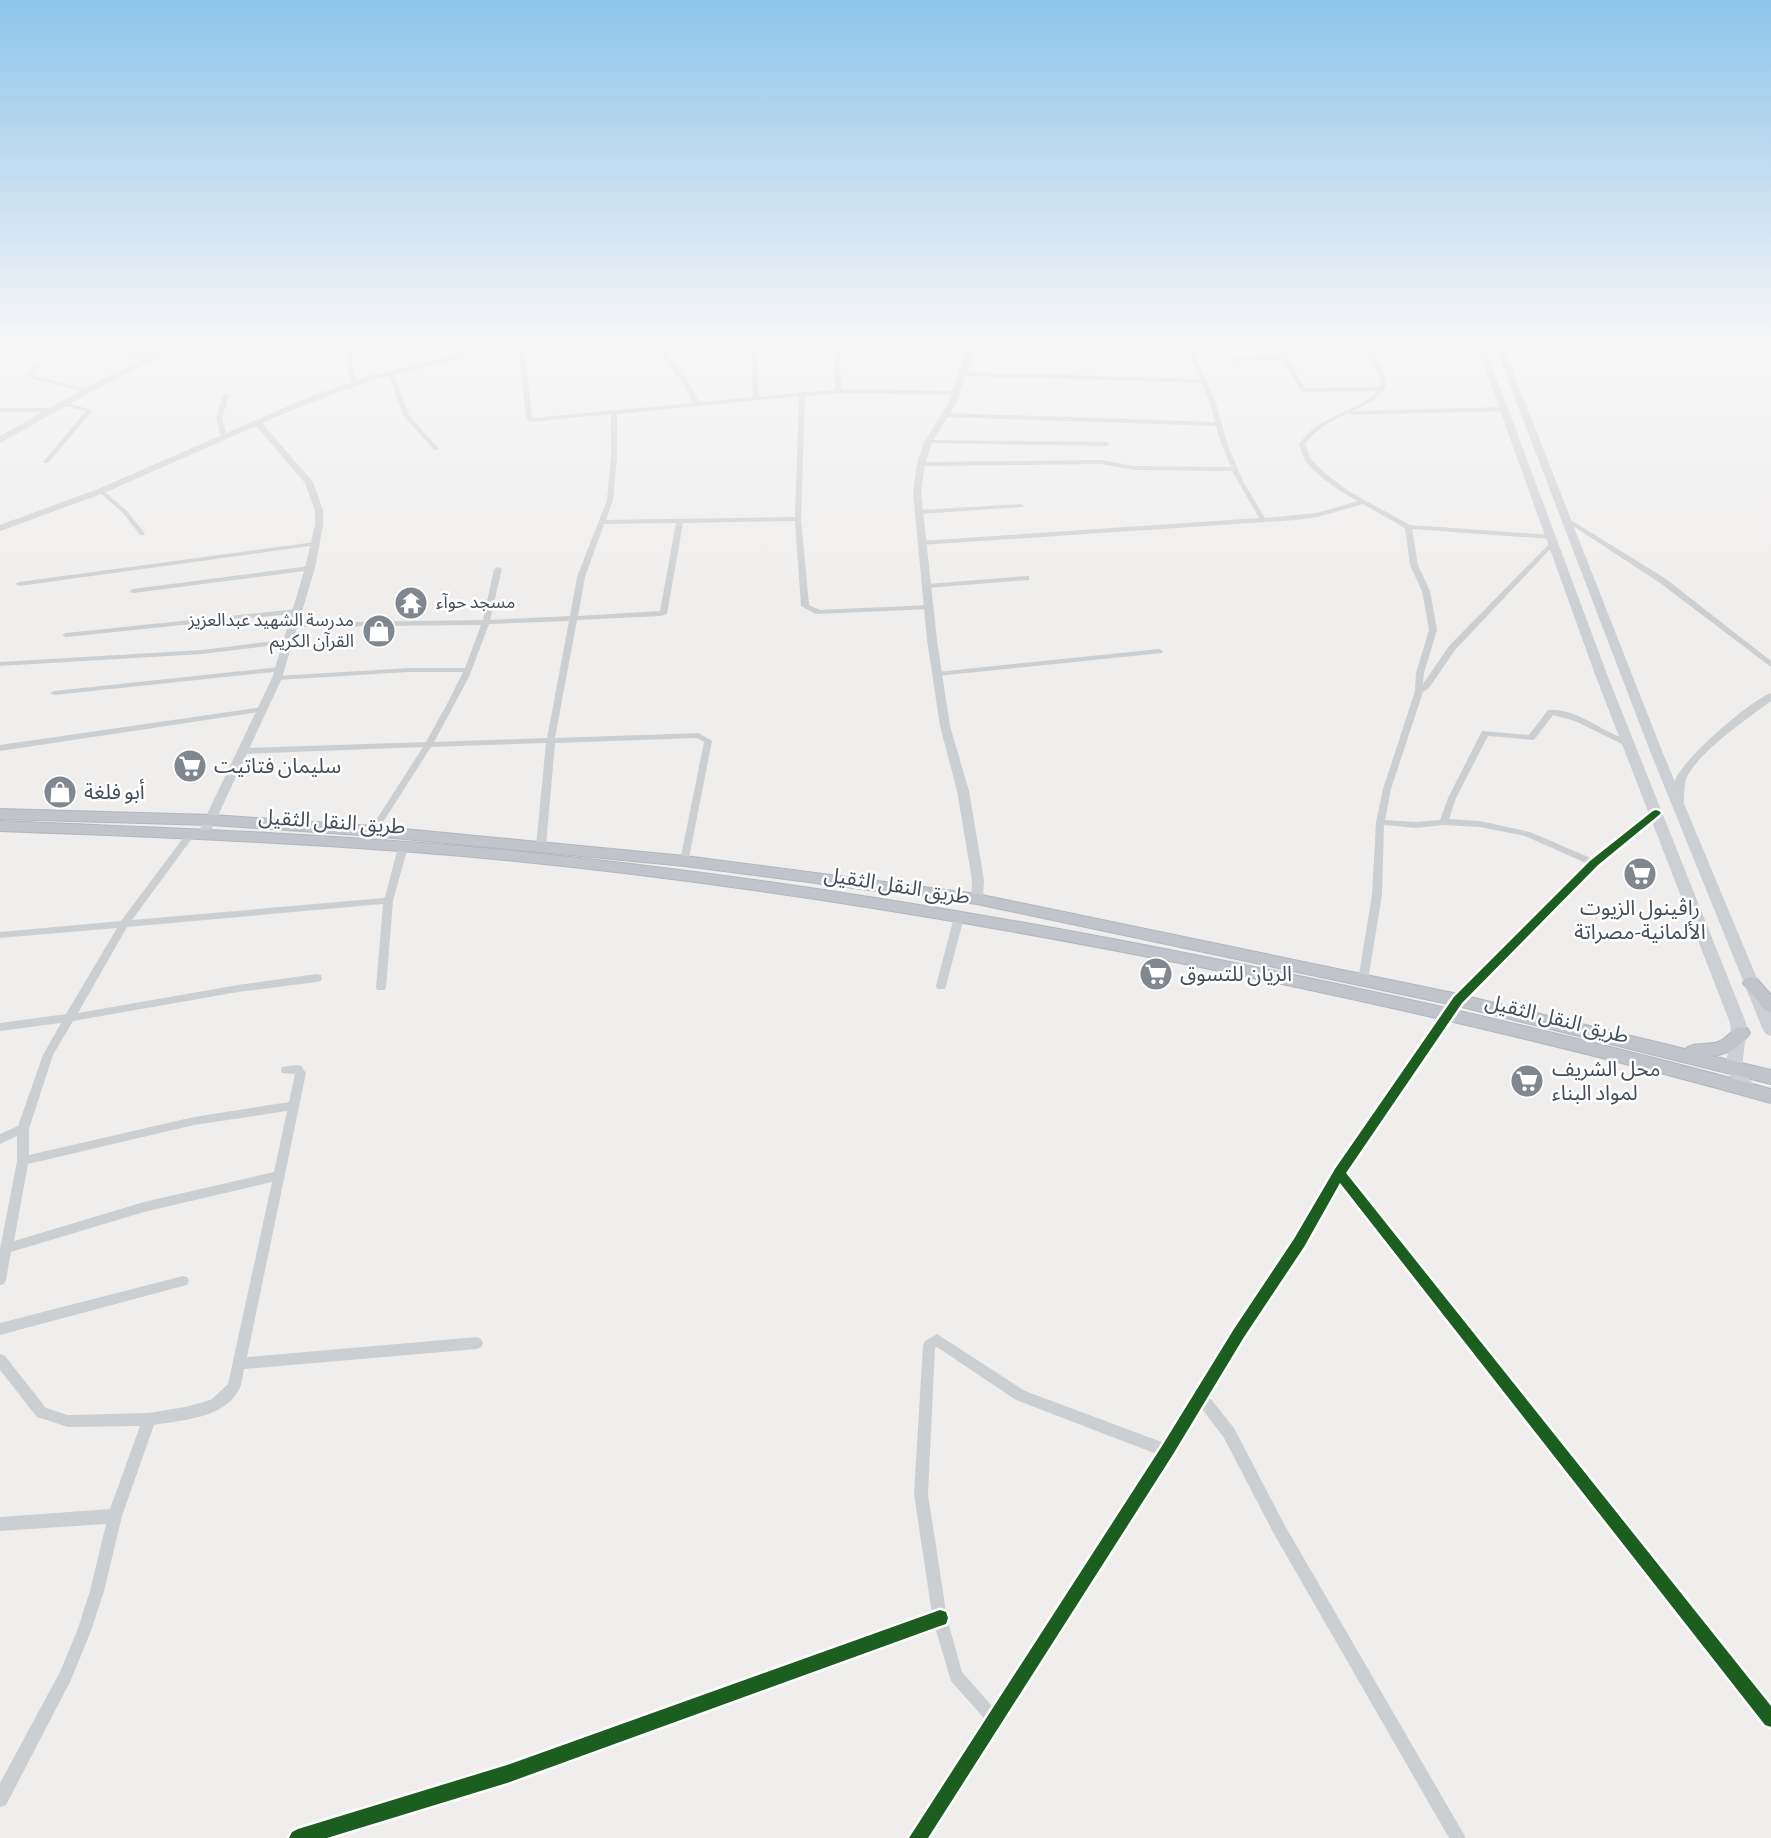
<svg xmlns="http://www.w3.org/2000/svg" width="1771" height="1838" font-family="'Alegreya Sans','Noto Sans Arabic',sans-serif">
	<rect width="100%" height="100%" fill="#efeeed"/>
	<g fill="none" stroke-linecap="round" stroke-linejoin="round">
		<defs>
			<g id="trunk">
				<path d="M 0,809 L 212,815 L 373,826 L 685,856 L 977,894 L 1458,994 L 1685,1049 C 1694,1041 1707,1046 1718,1042 C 1730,1038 1732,1024 1747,1028 L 1750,1033 C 1740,1047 1729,1054 1712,1056 L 1771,1070 L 1771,1084 L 1458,1006 L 977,904 L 685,866 L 373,836 L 212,825 L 0,819 Z"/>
				<path d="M 0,821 C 168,828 337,834 504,850 C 738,873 970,910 1200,956 C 1392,994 1582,1037 1771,1089 L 1771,1103 C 1583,1050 1392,1006 1200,967 C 970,921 738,883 505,860 C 337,844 168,837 0,831 Z"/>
				<path d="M 1751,977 L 1757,979 L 1771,995 L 1771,1012 L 1765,1010 L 1743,983 L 1745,979 Z"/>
			</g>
		</defs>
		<!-- trunk casing -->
		<use href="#trunk" stroke="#b2b7bd" stroke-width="2"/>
		<!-- minor -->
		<g fill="#cccfd1" fill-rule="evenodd">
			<path d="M 41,344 L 98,350 L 160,353 L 163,355 L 160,357 L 150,356 C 125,356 61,356 41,344 Z"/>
			<path d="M 347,344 L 353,344 L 353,369 L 358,383 L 355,385 C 345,374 347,359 347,344 Z"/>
			<path d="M 518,344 L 524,344 L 532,418 L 693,403 L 684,385 L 653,344 L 659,344 L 690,385 L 699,402 L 753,397 L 751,344 L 757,344 L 759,397 L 799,393 L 802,391 L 805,392 L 835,390 L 834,344 L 840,344 L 841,389 L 955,391 L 958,393 L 955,395 L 838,393 L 805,396 L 801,519 L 809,605 L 820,610 L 928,605 L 932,607 L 931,609 L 816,614 L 801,606 L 795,521 L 683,523 L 667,614 L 660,616 L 577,620 L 555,738 L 699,733 L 712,741 L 688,863 L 682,863 L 680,861 L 704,742 L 697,738 L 555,743 L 546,846 L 541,849 L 536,846 L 546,743 L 431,747 L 376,833 L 373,834 L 369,831 L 423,747 L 243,754 L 239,751 L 243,748 L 426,742 L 447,704 L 463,672 L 409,672 L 277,680 L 273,678 L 277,676 L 409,668 L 465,668 L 481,625 L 293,627 L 289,625 L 290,623 L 483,620 L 494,569 L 498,567 L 502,569 L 490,620 L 570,616 L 577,577 L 607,500 L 611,456 L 611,414 L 531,422 L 526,419 ZM 799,396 L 795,517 L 606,520 L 613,500 L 617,456 L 617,414 ZM 676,523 L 660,611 L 578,616 L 585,577 L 604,524 ZM 569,621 L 547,738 L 434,742 L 469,677 L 489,624 Z"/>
			<path d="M 914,344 L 972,344 L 969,346 L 927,348 Z"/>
			<path d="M 1185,344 L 1191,344 L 1216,403 L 1228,446 L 1243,481 L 1265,518 L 1317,513 L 1358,501 C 1343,493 1313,474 1305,460 C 1302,455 1301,449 1299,444 C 1322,412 1354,415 1378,391 L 1303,392 L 1300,390 L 1283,360 L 1228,362 L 1225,360 L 1226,359 L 1281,356 L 1274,344 L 1280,344 L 1305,388 L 1380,387 C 1383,371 1367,357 1358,344 L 1364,344 C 1392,382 1400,388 1352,411 L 1505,407 L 1508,409 L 1505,411 L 1351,415 L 1348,413 C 1331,421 1316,429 1305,444 L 1311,459 L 1326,474 L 1350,492 L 1410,525 L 1551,535 L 1554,537 L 1551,539 L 1412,529 L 1418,565 L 1430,591 L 1437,630 L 1424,673 L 1423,684 L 1449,646 L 1551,542 L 1556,543 L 1455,650 L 1429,688 L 1423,692 L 1391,789 L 1385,820 L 1416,822 L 1440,820 L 1448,798 L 1482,731 L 1529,735 L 1548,710 C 1571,708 1593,724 1613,734 C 1620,737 1627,740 1633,744 L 1632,746 L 1626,746 L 1575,721 L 1553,715 L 1534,740 L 1488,736 L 1456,798 L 1449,819 L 1480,821 L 1530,832 L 1593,859 L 1653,811 L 1659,811 L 1660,813 L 1597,865 L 1462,1003 L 1454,1003 L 1453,1000 L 1588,864 L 1525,836 L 1480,827 L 1444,825 L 1416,828 L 1384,825 L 1382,895 L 1368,980 L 1367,983 L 1359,983 L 1358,980 L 1372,895 L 1376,822 L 1383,789 L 1415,691 L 1416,673 L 1429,630 L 1422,591 L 1410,565 L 1405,528 L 1363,504 L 1318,517 L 1295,520 L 921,545 L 918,543 L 921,541 L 1259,518 L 1232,471 L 1134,470 L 1100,464 L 921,466 L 918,464 L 921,462 L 1100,460 L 1134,466 L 1231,467 L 1222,446 L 1216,426 L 946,417 L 943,415 L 946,413 L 1215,422 L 1210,403 L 1201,383 L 961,376 L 958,374 L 961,372 L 1200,379 Z"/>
			<path d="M 34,364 L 39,365 L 33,375 L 36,377 L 92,390 L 89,392 L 32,379 L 27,375 Z"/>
			<path d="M 391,371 L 394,373 L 409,415 L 438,448 L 438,450 L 434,450 L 403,415 L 388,373 Z"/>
			<path d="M 226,393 L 229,395 L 222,418 L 227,437 L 224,439 L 221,437 L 216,418 L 223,395 Z"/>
			<path d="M 63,402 L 93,410 L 48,463 L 44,463 L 44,461 L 86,411 L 61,405 L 60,404 Z"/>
			<path d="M 0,408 L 52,408 L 55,410 L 52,412 L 0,412 Z"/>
			<path d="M 928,440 L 1107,442 L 1110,444 L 1107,446 L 926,443 L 925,442 Z"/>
			<path d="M 99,490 L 103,490 L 127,511 L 145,534 L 144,535 L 140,535 L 123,513 L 99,492 Z"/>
			<path d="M 1021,504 L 1024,506 L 1023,507 L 919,514 L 916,512 L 919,510 Z"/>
			<path d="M 1566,517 L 1666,579 L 1771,661 L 1771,667 L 1660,583 L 1564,520 L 1564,518 Z"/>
			<path d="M 315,542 L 318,544 L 317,545 L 19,586 L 15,584 L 19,582 Z"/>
			<path d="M 310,566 L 313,566 L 313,570 L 133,593 L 129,591 L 133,589 Z"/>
			<path d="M 1026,576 L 1029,576 L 1029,580 L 927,588 L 923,586 L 927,584 Z"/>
			<path d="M 297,609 L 301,611 L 300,613 L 66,637 L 62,635 L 66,633 Z"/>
			<path d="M 290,639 L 293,639 L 293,643 L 202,654 L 0,666 L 0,662 L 202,650 Z"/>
			<path d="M 1159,649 L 1163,651 L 1162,653 L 937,676 L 933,674 L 937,672 Z"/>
			<path d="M 280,667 L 284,669 L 283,671 L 54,695 L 50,693 L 54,691 Z"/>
			<path d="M 263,707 L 266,707 L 266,711 L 0,751 L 0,745 Z"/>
			<path d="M 190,832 L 193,833 L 195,835 L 193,837 L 132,920 L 383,898 L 385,897 L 398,847 L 400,845 L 406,845 L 408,847 L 393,901 L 386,987 L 385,990 L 377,990 L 376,987 L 383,904 L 127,927 L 78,1013 L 238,985 L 317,974 L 321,975 L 322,978 L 321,981 L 317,982 L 238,992 L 73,1021 L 53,1055 L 29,1129 L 29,1155 L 194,1117 L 289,1102 L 295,1074 L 282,1073 L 281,1070 L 282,1067 L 297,1065 L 301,1066 L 306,1073 L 247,1357 L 477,1337 L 481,1339 L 483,1343 L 481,1347 L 477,1349 L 244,1369 C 243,1375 242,1384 239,1390 C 223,1419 181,1420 154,1425 L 122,1516 L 104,1591 L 91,1631 L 70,1682 L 6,1805 L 0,1807 L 0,1783 L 60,1672 L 77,1631 L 90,1591 L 106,1524 L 0,1531 L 0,1517 L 110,1509 L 140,1426 L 68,1427 L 37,1417 L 0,1370 L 0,1354 L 5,1356 L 46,1408 L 68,1415 L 149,1413 L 185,1407 L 204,1402 L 212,1399 L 228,1384 L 272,1182 L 144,1212 L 11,1252 L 6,1280 L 4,1284 L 0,1285 L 0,1249 L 17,1161 L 17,1136 L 0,1144 L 0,1134 L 18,1126 L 43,1055 L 61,1023 L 0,1031 L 0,1023 L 66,1014 L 117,928 L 0,938 L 0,932 L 121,921 L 187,833 ZM 287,1111 L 274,1172 L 144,1202 L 14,1241 L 28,1164 L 194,1125 Z"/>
			<path d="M 959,914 L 964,917 L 946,986 L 945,989 L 937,989 L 936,986 L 954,917 Z"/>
			<path d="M 1339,1168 L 1343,1170 L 1771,1707 L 1771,1727 L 1766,1724 L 1335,1176 L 1333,1173 L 1335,1170 Z"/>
			<path d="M 183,1276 L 187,1277 L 189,1281 L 187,1285 L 183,1286 L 0,1335 L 0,1323 Z"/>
			<path d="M 937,1334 L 1025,1391 L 1167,1444 L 1172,1446 L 1174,1451 L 1172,1456 L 1167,1458 L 1016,1400 L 937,1347 L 935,1348 L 928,1494 L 947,1618 L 962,1672 L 1000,1715 L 1003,1720 L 1000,1725 L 995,1728 L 990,1725 L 951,1681 L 935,1627 L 507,1782 L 324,1838 L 290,1838 L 292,1832 L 298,1830 L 507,1766 L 932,1614 L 914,1494 L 923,1345 L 925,1341 Z"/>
			<path d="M 1201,1391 L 1206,1393 L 1234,1428 L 1284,1524 L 1466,1838 L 1449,1838 L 1274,1534 L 1224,1438 L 1196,1401 L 1194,1397 L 1196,1393 Z"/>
		</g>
		<!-- tertiary -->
		<g fill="#cccfd1" fill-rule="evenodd">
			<path d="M 505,344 L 516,344 L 374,380 L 315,401 L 262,423 L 313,482 L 323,510 L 323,525 L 315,568 L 282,678 L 209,835 L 203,839 L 199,838 L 197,835 L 272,678 L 305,568 L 315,525 L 315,510 L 305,483 L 256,426 L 104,493 L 0,531 L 0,525 L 98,489 L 309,397 L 369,376 Z"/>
			<path d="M 969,344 L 977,344 L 956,404 L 932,442 L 925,464 L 921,492 L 937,640 L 950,726 L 969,791 L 984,880 L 983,899 L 977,903 L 971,899 L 972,880 L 957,791 L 940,726 L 927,640 L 913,492 L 917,464 L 924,442 L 948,404 Z"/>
			<path d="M 1771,693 L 1771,701 C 1747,719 1698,752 1686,779 C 1684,786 1684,794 1684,801 L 1678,805 L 1674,804 L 1672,801 C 1673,794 1673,786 1675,780 C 1685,757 1748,702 1771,693 Z"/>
			<path d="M 1458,995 L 1463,997 L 1464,1000 L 1463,1003 L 1344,1177 L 1304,1248 L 1245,1338 L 1173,1457 L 930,1838 L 908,1838 L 1161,1445 L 1233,1328 L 1294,1238 L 1334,1169 L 1453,997 Z"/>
		</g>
		<!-- secondary -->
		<g fill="#cccfd3" fill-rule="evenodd">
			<path d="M 178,344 L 188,344 L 104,385 L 0,443 L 0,436 L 98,381 Z"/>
			<path d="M 1476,344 L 1484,344 L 1608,677 L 1746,1023 C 1748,1039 1740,1060 1744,1071 C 1747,1078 1754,1083 1758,1090 L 1756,1094 C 1741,1099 1727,1077 1727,1064 C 1726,1049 1733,1039 1730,1023 L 1596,677 Z"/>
			<path d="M 1494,344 L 1502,344 L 1662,751 L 1771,1012 L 1771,1036 L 1766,1034 L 1763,1030 L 1650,751 Z"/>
		</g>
		<!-- trunk -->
		<use href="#trunk" fill="#c1c4ca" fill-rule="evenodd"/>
		<defs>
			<g id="cycleway">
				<path d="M 1656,810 L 1659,811 L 1661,813 L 1659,815 L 1598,865 L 1462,1003 L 1346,1173 L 1771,1706 L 1771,1727 L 1765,1725 L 1340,1183 L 1304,1247 L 1244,1337 L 1172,1456 L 928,1838 L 909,1838 L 1162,1446 L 1234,1329 L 1294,1239 L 1335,1169 L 1454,997 L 1590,861 L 1653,811 Z"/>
				<path d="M 940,1610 L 946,1612 L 948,1618 L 946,1624 L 940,1626 L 507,1783 L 327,1838 L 289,1838 L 292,1832 L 298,1829 L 507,1765 Z"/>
			</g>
		</defs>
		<!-- cycleway casing -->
		<use href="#cycleway" stroke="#fff" stroke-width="5"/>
		<!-- cycleway -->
		<use href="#cycleway" fill="#1b5e20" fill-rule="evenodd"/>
	</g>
	<!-- sky -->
	<linearGradient id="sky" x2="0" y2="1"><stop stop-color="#8dc4ea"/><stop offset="0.57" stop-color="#f8f7f7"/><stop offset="1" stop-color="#f8f7f7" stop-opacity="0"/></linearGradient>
	<rect width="1771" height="601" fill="url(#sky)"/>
	<!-- icons -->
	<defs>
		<symbol id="temple-disc" viewBox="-11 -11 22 22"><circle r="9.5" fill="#80878e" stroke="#fff"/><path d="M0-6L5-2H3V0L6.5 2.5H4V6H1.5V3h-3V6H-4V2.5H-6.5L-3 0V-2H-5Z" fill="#fff"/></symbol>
		<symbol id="shop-disc" viewBox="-11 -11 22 22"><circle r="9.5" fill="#80878e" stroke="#fff"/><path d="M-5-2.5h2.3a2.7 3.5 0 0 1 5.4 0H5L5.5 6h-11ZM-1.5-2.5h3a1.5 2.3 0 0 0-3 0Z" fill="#fff"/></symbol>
		<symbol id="supermarket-disc" viewBox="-11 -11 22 22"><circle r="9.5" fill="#80878e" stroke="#fff"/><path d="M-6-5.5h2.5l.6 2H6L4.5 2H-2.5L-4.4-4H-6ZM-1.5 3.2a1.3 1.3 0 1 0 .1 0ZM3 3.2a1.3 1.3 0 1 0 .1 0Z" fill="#fff"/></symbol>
	</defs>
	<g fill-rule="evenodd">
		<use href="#temple-disc" x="392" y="584" width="38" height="38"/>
		<use href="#shop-disc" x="360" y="612" width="38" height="38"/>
		<use href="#supermarket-disc" x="171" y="747" width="38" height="38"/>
		<use href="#shop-disc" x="41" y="773" width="38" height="38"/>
		<use href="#supermarket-disc" x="1621" y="855" width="38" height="38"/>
		<use href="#supermarket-disc" x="1137" y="955" width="38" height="38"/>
		<use href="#supermarket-disc" x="1508" y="1062" width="38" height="38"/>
	</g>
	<g text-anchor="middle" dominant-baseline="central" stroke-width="5" stroke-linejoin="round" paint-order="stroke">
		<!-- far-poi labels -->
		<g font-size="18" fill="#444f5b" stroke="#fff" text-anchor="start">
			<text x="436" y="603">مسجد حوآء</text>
			<text x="354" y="621" text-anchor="end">مدرسة الشهيد عبدالعزيز<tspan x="354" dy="21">القرآن الكريم</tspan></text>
		</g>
		<!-- poi labels -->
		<g font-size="21" fill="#444f5b" stroke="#fff" text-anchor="start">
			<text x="214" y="766">سليمان فتاتيت</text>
			<text x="84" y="792">أبو فلغة</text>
			<text x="1640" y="908" text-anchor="middle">راڤينول الزيوت<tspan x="1640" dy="24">الألمانية-مصراتة</tspan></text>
			<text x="1180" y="974">الريان للتسوق</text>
			<text x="1552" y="1069">محل الشريف<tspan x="1552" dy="24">لمواد البناء</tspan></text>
		</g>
		<!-- street labels -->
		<g font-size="21" fill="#444f5b" stroke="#fff">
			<text transform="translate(332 822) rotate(4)">طريق النقل الثقيل</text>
			<text transform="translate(897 886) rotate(9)">طريق النقل الثقيل</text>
			<text transform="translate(1557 1019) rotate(14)">طريق النقل الثقيل</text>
		</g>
	</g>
</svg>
